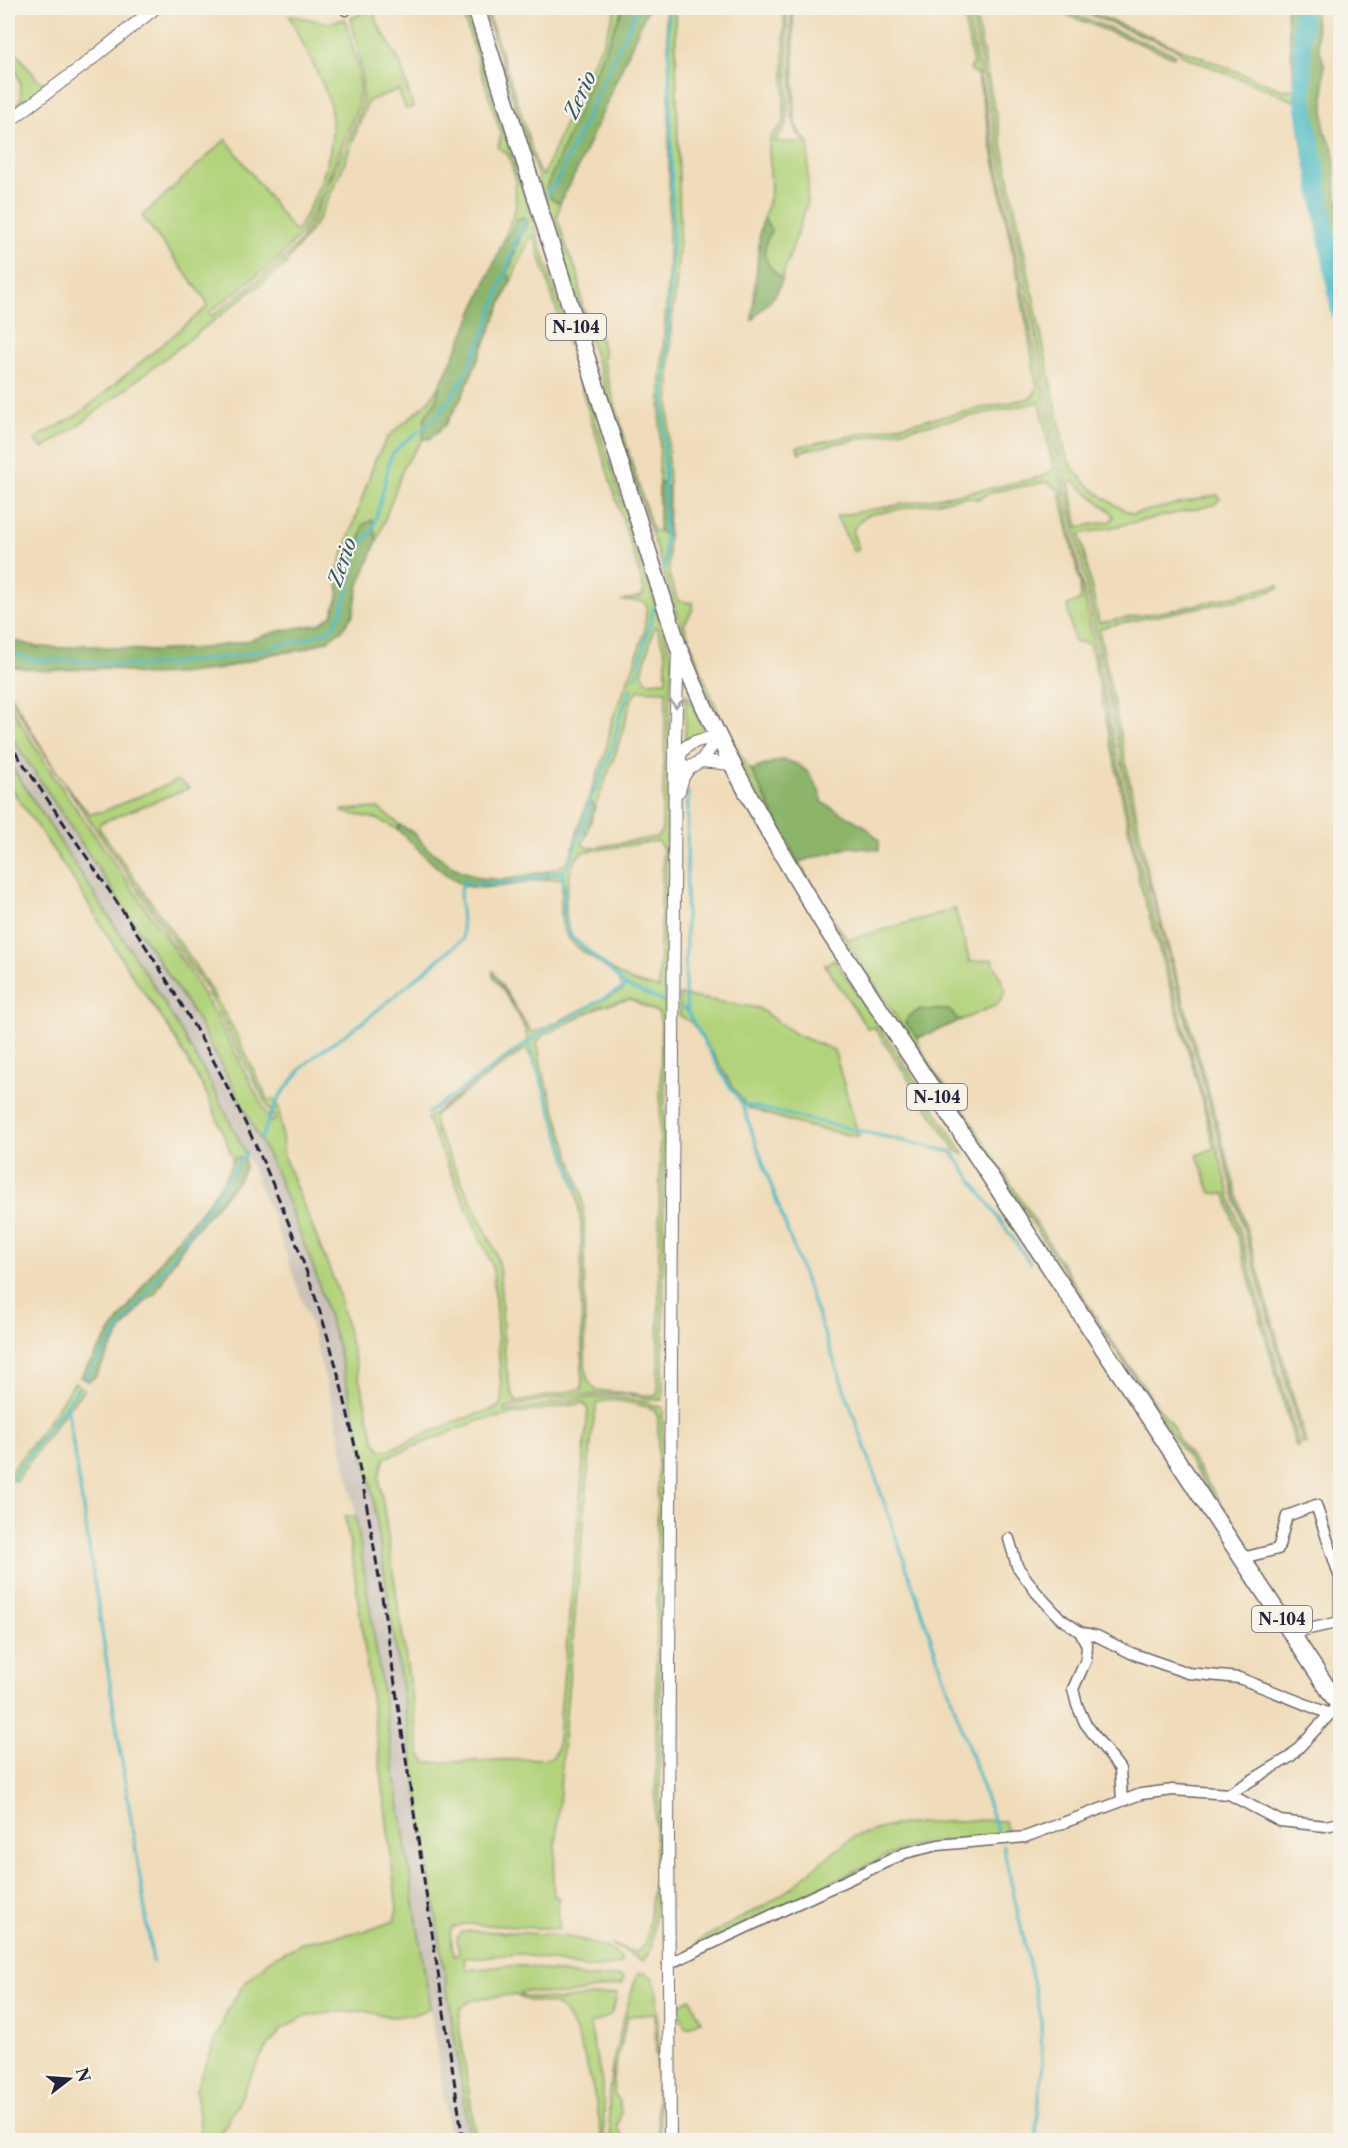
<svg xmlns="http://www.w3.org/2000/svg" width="1348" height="2148" font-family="'Libre Caslon Text',serif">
	<rect width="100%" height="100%" fill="#f7f3e8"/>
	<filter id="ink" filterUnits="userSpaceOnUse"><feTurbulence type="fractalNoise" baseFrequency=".0167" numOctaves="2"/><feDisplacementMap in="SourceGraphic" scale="12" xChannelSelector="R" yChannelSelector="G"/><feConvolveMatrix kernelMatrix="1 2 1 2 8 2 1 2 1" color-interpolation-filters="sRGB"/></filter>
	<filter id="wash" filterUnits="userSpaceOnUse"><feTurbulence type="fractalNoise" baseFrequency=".008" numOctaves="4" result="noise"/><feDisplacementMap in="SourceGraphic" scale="24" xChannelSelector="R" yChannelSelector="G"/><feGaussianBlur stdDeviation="1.35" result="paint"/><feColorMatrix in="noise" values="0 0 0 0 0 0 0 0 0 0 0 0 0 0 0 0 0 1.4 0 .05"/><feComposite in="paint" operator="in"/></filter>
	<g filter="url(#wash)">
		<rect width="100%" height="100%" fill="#f0dcba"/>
		<!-- industrial -->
		<path fill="#ccc2b9" d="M 8,731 L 116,892 L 194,1014 L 238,1096 L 276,1172 L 314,1269 L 337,1344 L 371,1484 L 470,2140 L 450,2140 L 356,1516 L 335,1416 L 311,1326 L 274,1220 L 245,1152 L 210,1080 L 108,913 L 8,761 Z"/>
		<!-- green -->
		<g fill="#b2d37b" stroke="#6a7a5b" stroke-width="1.5" fill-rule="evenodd">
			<path d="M 147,8 L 151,8 L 8,117 L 8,111 L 21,100 L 20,81 L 8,51 L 8,42 L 37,79 L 43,83 L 50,82 Z"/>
			<path d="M 461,8 L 465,8 L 673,661 L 670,688 L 666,888 L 663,1400 C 648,1401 635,1394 621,1394 C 582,1393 541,1399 504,1409 L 504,1412 C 539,1407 581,1395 617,1397 C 633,1398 648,1403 663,1408 L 659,1875 L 651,1950 L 643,1961 L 610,1944 L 636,1952 C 639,1950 642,1948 644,1946 C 649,1939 652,1887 655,1874 L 658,1418 L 654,1409 C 637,1405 614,1396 597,1403 L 592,1431 L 565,1723 L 553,1883 L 554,1896 L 558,1897 L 559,1929 L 465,1924 L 453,1927 L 450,1933 L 454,1956 L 459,1954 L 457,1938 L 462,1932 L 471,1931 C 507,1933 599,1930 622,1960 L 621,1964 L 587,1968 L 520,1954 L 464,1958 L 467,1970 L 506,1966 L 524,1966 L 589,1978 L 621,1976 L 624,1978 L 622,1984 L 563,1995 L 525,1991 L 520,1993 L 522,1996 L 559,2000 L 617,1993 C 613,2015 613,2016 591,2024 C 591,2047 599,2062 602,2084 C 605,2103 603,2122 605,2140 L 602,2140 C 599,2112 582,2023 558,2007 C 550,2002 536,2003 527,2000 C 513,1996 519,1993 501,1996 C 486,1998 470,1997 460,2010 L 459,2025 L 476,2140 L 470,2140 L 371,1484 L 337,1344 L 314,1269 L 276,1172 L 238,1096 L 194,1014 L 8,732 L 8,702 L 52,774 L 191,973 L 219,1022 L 271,1122 L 275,1120 L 204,986 L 53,767 L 8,695 L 8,690 C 33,731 56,779 90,814 L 104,811 L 178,780 L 189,788 L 100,823 L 99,828 L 189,956 L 210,989 L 234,1030 L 268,1100 L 274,1099 L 279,1108 L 284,1157 L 337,1288 L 374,1439 L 381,1450 L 390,1449 L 462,1419 L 497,1408 L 502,1403 L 493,1267 L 427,1119 L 527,1043 C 529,1023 502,991 492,974 L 493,971 L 529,1029 L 533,1033 L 623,990 C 617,966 578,956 566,934 C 557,919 562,895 563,878 L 549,879 L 548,871 C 573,865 571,854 577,832 L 587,834 L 582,845 L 590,848 L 657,837 L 662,830 L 666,691 L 639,690 L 632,698 L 616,752 L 595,807 L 591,802 L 587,802 L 606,752 L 612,720 L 634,665 L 644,633 L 647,605 L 641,601 L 621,601 L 642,596 L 644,591 L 641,578 L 533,235 L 527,244 L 511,281 L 508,274 L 521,234 L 527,223 L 517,219 L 507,238 L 504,239 L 516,206 L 515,185 L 517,183 L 508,154 L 498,148 L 501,134 ZM 654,627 L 657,628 L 666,656 L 666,681 L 647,682 L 642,673 ZM 658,841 L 663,849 L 659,988 C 651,986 640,985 632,981 C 619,976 580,948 572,936 C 564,923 565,905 567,890 C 569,876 571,863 582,852 ZM 630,999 L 659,1013 L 661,1023 L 658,1392 L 656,1396 L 596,1390 L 588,1381 L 585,1364 L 584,1220 L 582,1193 L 542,1070 L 537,1042 L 542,1036 L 601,1006 ZM 525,1049 L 529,1053 L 542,1080 L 577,1194 L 581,1226 L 582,1389 L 517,1402 C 501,1385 503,1294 499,1267 C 498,1261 496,1254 494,1248 L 436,1129 L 434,1118 L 436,1114 ZM 584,1403 L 588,1410 L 557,1750 L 552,1758 L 426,1763 L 420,1754 L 379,1476 L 385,1458 L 481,1420 Z"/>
			<path d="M 484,8 L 486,8 L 520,110 L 538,170 L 543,176 L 582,82 L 603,43 L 616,8 L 623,8 L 586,91 L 550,198 L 560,203 L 557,218 L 570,257 L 578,274 L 582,304 L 592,329 L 600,337 L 604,352 L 603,362 L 633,467 L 653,531 L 659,531 L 668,536 L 669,575 L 678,601 L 693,603 L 692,611 L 684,624 C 698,663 712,702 732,739 C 738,750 743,761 751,770 C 781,828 809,888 848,940 L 955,909 L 970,962 L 992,959 L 1006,991 L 997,1005 L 959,1021 L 949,1010 L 919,1010 L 905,1023 L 918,1038 L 920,1048 L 937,1076 L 962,1108 L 1118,1351 L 1173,1427 L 1178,1438 L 1245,1540 L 1243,1542 L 818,899 C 774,826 730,751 697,672 C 688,651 682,629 675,607 Z"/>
			<path d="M 665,8 L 675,8 L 680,229 L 677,276 L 671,329 L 668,459 L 669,489 L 659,482 L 661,379 L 669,263 L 669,53 Z"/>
			<path d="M 784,8 L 787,8 L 788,118 L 784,130 L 774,141 L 807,143 L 798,134 L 792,116 L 791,8 L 793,8 L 795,124 L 800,133 L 809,144 L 807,204 L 782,279 C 764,264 759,253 771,231 L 764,217 L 771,192 L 769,145 L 770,138 L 784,122 Z"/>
			<path d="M 962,8 L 966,8 L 971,32 L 1137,856 L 1299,1446 L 1296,1447 L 1226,1194 L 1211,1193 L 1197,1155 L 1214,1148 L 1199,1088 L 1139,880 L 1093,655 L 1088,643 L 1074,642 L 1067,605 L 1081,600 L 1080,583 L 1059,489 L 1046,482 L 992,492 L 978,499 L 965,497 L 867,515 C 851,528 850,530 859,549 L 854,552 L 836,516 L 997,487 L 1044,476 L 1053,469 L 1040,402 L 805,450 L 799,453 L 797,447 L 1031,398 L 1037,389 L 1027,326 L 978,76 L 970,70 L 973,63 Z"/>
			<path d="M 970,8 L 974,8 L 1061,432 C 1063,441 1064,451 1068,460 C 1080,483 1110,504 1133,514 L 1217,495 L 1220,499 L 1214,505 L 1080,534 L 1099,623 L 1182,608 L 1279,585 L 1279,588 L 1261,595 L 1107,626 L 1099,629 L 1148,874 L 1306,1443 L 1303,1444 L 1140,853 ZM 1073,481 L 1110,511 L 1114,516 L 1111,521 L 1078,527 L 1069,483 Z"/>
			<path d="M 1049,8 L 1058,8 L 1175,54 L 1174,57 Z"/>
			<path d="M 1072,8 L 1080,8 L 1282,90 L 1295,89 L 1297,102 L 1181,55 L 1179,50 Z"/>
			<path d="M 372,9 L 379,26 L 400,62 L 413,107 L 406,109 L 398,90 L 368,101 L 341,172 L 318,220 L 284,266 L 75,428 L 43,448 L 35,441 L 39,436 L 78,415 L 207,307 L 206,300 L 142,216 L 226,139 L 293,230 L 297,231 C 320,190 345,137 325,90 C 315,65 300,40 289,15 L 328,23 L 345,19 L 357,63 L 360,85 L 357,109 L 316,207 L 301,234 L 278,259 L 209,313 L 212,316 L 263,276 L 286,257 L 301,240 L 315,215 L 360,112 C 366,79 358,50 351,18 Z"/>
			<path d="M 440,385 L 436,401 L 425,417 L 423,439 L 404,466 L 377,541 L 372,520 L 363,526 L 358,549 L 349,564 L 339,567 L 375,460 L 388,437 L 428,402 Z"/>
			<path d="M 686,693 L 705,732 L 685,740 Z"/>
			<path d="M 8,761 L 159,994 L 209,1080 L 245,1152 L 245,1158 L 233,1158 L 207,1094 L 170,1030 L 126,966 L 75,882 L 8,784 Z"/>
			<path d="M 378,808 L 400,825 L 397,829 L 377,819 L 342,812 L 343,810 Z"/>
			<path d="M 834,959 L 965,1155 L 956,1151 L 874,1027 L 868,1029 L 825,965 Z"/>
			<path d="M 679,995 L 758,1008 L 795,1034 L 834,1050 L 859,1137 L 802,1125 L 748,1108 L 732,1086 L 717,1060 L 692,1023 L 679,1015 Z"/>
			<path d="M 75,1382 L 84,1390 L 68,1408 L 16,1481 L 8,1479 L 8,1475 L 38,1436 Z"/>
			<path d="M 349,1516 L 356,1516 L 430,2008 L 415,2014 L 392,2017 L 365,2011 L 335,2012 L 303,2017 L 281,2030 L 261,2056 L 237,2106 L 217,2139 L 208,2140 L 201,2135 L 196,2090 L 227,2011 L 244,1984 L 269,1960 L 304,1942 L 369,1930 L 394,1921 L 397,1908 L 381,1771 L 353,1562 L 345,1517 Z"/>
			<path d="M 975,1820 L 1005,1821 L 1008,1834 L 919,1844 L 884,1857 L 692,1948 L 703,1938 L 767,1904 L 795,1885 L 817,1865 L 855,1836 L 894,1825 Z"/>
			<path d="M 646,1973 L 653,1978 L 657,1992 L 660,2140 L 658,2140 L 655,2014 L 628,2016 L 617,2059 L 613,2078 L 614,2094 L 619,2101 L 621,2112 L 618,2127 L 624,2140 L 612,2140 C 601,2083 621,2028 637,1974 Z"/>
			<path d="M 691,1999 L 701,2021 L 686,2028 L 678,2011 L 680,2010 L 678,2005 Z"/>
		</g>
		<!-- forest -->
		<g fill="#8db56b" stroke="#586c53" stroke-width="1.5">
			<path d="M 623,8 L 648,8 L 578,168 L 560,203 L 550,198 L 546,187 Z"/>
			<path d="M 1286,8 L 1314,8 L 1319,48 L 1324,64 L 1324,132 L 1334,149 L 1336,195 L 1340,202 L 1340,340 L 1301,138 Z"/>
			<path d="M 523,217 L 527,223 L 521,234 L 508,274 L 511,281 L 461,399 L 446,424 L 430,439 L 423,439 L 425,417 L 436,401 L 440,385 L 463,336 L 504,239 L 507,238 L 517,219 Z"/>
			<path d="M 764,217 L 771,231 C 759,253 764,264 782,279 C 776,303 763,303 752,321 L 760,232 Z"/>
			<path d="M 659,482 L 669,489 L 668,536 L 659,531 Z"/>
			<path d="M 372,520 L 377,541 L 359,585 L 353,615 L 342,630 L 328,640 L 302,650 L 272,654 L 221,669 L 178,674 L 144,675 L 110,668 L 44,671 L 8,666 L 8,639 L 38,647 L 61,648 L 84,645 L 152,651 L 204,648 L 247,641 L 279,631 L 319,624 L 332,615 L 338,597 L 339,567 L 349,564 L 358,549 L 363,525 Z"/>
			<path d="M 780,760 C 805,761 817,780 823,803 L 865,826 L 879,840 L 879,850 L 850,847 L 798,862 L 751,770 Z"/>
			<path d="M 587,802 L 591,802 L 595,807 L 587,834 L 577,832 Z"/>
			<path d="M 400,825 L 414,833 L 427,848 L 455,868 L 480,878 L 503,880 L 548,871 L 549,879 C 527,882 490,890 470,887 C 448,883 413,844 397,829 Z"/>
			<path d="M 919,1010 L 949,1010 L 959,1021 L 918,1038 L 905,1023 L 909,1016 Z"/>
			<path d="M 233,1158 L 245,1158 L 245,1168 L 240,1178 L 191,1235 L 170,1267 L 155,1294 L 145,1301 L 121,1331 L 95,1377 L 89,1381 L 80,1377 C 107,1338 134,1298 162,1259 C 182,1231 225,1190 233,1158 Z"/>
		</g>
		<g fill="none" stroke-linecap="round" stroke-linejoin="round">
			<!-- stream -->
			<g stroke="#4cbac5" stroke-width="3">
				<path d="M 547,193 L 557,181 L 637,8"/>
				<path d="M 663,574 L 665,561 L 664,402 L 673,235 L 668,8"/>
				<path d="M 8,652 L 38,661 L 62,660 L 143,666 L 238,656 L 313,637 L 333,627 L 342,611 L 359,546 L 369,535 L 375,523 L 391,456 L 400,446 L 436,418 L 459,386 L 484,334 L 515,244 L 527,218"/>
				<path d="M 636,677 L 654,607"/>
				<path d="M 562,873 L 565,892 L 563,916 L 569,935 L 605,965 L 626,986 L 665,1002"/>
				<path d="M 682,1008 L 687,1011 L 726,1081 L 742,1104 L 865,1447 L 999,1836"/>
				<path d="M 687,1011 L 685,990 L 688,792"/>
				<path d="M 528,1042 L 577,1189"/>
				<path d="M 742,1104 L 952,1152 L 1030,1263"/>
				<path d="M 428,1113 L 536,1036 L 626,986"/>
				<path d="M 261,1139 L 269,1119 L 280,1096 L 302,1068 L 317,1054 L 362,1023 L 463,939 L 460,894 L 463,882 L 485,884 L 508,883 L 565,871 L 586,821 L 589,802 L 602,775 L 613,746 L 620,716 L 631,688"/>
				<path d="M 86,1377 L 246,1153"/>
				<path d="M 67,1405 L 153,1962"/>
				<path d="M 8,1483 L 78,1389"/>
				<path d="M 1003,1846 L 1041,2018 L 1042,2062 L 1036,2140"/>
			</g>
			<!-- river -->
			<path stroke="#4cbac5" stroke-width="18" d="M 1302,8 L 1303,97 L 1340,312"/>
		</g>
	</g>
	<g filter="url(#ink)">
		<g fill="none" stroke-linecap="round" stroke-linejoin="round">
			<defs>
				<g id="minor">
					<path d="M 345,8 L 346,10"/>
					<path d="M 1009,1539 L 1017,1566 L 1036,1592 L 1060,1618 L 1080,1632 L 1097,1636 L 1131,1653 L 1188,1673 L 1239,1678 L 1330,1714"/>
					<path d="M 1242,1558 L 1278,1549 L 1287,1516 L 1316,1505 L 1340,1578 L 1340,1615"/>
					<path d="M 1080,1632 L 1087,1645 L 1086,1660 L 1073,1689 L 1077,1705 L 1085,1723 L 1120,1769 L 1122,1800"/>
					<path d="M 1291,1633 L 1340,1622"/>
					<path d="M 1229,1794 L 1290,1757 L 1330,1714 L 1338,1703 L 1340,1670"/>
					<path d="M 668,1964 L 905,1853 L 938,1845 L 1025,1837 L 1141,1794 L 1173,1790 L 1229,1794 L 1280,1821 L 1325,1826 L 1340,1823"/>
				</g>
				<g id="tertiary">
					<path d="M 8,122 L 84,65 L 155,8"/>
					<path d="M 701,761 L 731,764"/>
					<path d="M 679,791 L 683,777 L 689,768 L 701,761 L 718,738 C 702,738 674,744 681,766 L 689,768"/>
					<path d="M 670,2140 L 668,1833 L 675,739 L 678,650"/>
				</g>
				<path id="primary" d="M 476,8 L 678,646 C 718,747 772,839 828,931 L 1340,1707"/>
			</defs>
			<!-- minor casing -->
			<use href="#minor" stroke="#6a6367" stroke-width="13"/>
			<!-- tertiary casing -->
			<use href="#tertiary" stroke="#6a6367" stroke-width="14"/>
			<!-- primary casing -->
			<use href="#primary" stroke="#6a6367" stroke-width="19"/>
			<!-- minor -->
			<use href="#minor" stroke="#fff" stroke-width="10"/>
			<!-- tertiary -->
			<use href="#tertiary" stroke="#fff" stroke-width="12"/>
			<!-- primary -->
			<use href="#primary" stroke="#fff" stroke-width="16"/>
			<!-- rail -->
			<path stroke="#22223b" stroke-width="3" stroke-dasharray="9 4.5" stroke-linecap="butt" d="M 8,741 C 95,871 190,1000 255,1144 C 285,1209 311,1279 331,1348 C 366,1473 383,1603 402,1732 C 422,1868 443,2004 463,2140"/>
		</g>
		<!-- one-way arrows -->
		<defs><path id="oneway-chevron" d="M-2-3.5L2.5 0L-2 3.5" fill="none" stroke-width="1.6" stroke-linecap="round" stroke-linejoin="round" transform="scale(1.5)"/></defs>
		<use stroke="#9c9ca7" href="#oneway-chevron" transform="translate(676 704) rotate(92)"/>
	</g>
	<g text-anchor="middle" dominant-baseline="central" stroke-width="4.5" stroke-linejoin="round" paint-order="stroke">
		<!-- shield labels -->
		<g fill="#f7f3e8" stroke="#62616f" stroke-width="1.5">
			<rect x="546" y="314" width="60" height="26" rx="4.5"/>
			<rect x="907" y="1084" width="60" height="26" rx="4.5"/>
			<rect x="1252" y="1606" width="60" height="26" rx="4.5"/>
		</g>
		<g font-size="16" font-weight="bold" fill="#22223b">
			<text x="576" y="327">N-104</text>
			<text x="937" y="1097">N-104</text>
			<text x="1282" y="1619">N-104</text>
		</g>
		<!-- water labels -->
		<g font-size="20" font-style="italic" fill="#31576b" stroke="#f7f3e8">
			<text transform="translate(580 95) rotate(-65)">Zerio</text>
			<text transform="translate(342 562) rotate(-71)">Zerio</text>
		</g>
	</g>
	<!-- margin -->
	<rect width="1348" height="2148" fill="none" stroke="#f7f3e8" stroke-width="30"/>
	<!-- north arrow -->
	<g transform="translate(69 2079) rotate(73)" stroke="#f7f3e8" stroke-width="4.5" paint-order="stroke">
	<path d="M0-4.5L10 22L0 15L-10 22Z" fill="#22223b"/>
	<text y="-9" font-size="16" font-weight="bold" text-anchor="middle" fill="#22223b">N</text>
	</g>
</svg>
